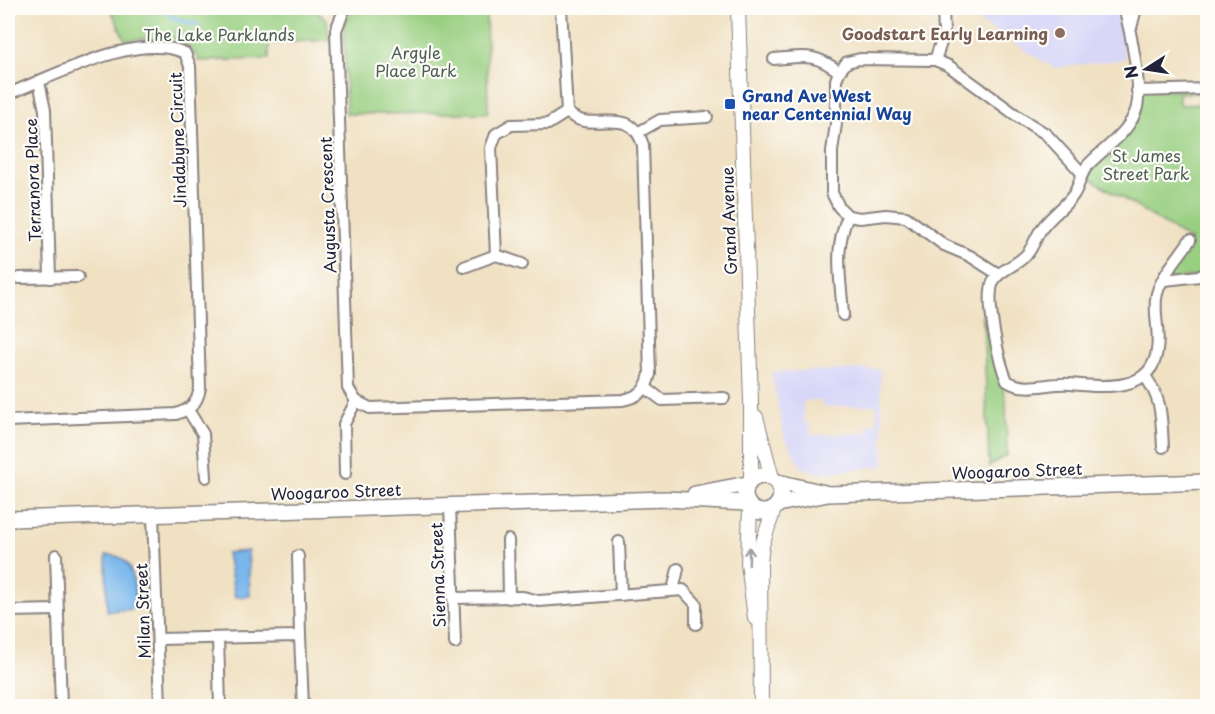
<svg xmlns="http://www.w3.org/2000/svg" width="1215" height="714" font-family="'Playpen Sans',sans-serif">
	<rect width="100%" height="100%" fill="#fdfcf7"/>
	<filter id="ink" filterUnits="userSpaceOnUse"><feTurbulence type="fractalNoise" baseFrequency=".0167" numOctaves="2"/><feDisplacementMap in="SourceGraphic" scale="12" xChannelSelector="R" yChannelSelector="G"/><feConvolveMatrix kernelMatrix="1 2 1 2 8 2 1 2 1" color-interpolation-filters="sRGB"/></filter>
	<filter id="wash" filterUnits="userSpaceOnUse"><feTurbulence type="fractalNoise" baseFrequency=".008" numOctaves="4" result="noise"/><feDisplacementMap in="SourceGraphic" scale="24" xChannelSelector="R" yChannelSelector="G"/><feGaussianBlur stdDeviation="1.35" result="paint"/><feColorMatrix in="noise" values="0 0 0 0 0 0 0 0 0 0 0 0 0 0 0 0 0 1.4 0 .05"/><feComposite in="paint" operator="in"/></filter>
	<g filter="url(#wash)">
		<rect width="100%" height="100%" fill="#f0e1c3"/>
		<!-- built -->
		<g fill="#d8d7f8" fill-rule="evenodd">
			<path d="M 958,8 L 1118,8 L 1125,59 L 1054,68 Z"/>
			<path d="M 880,369 L 884,466 L 820,473 L 802,468 L 784,436 L 771,372 ZM 821,400 L 822,407 L 876,405 L 877,424 L 867,425 L 867,433 L 810,435 L 810,423 L 804,423 L 803,401 Z"/>
		</g>
		<!-- green -->
		<g fill="#99cf81" stroke="#5e785e" stroke-width="1.5" fill-rule="evenodd">
			<path d="M 110,8 L 310,8 L 327,19 L 329,40 L 269,43 L 269,59 L 199,61 C 181,28 158,39 125,40 Z"/>
			<path d="M 355,8 L 486,8 L 488,113 L 346,114 L 344,22 Z"/>
			<path d="M 1207,89 L 1207,275 L 1165,280 L 1190,240 L 1082,173 L 1134,115 L 1137,91 ZM 1179,93 L 1199,93 L 1199,104 L 1179,105 Z"/>
			<path d="M 983,316 L 1006,399 L 1007,455 L 989,466 Z"/>
		</g>
		<!-- water -->
		<g fill="#79b7ec" stroke="#4e6c94" stroke-width="1.5">
			<path d="M 248,551 L 250,596 L 235,597 L 227,553 Z"/>
			<path d="M 106,555 C 137,554 133,585 137,609 L 107,611 Z"/>
		</g>
		<g fill="none" stroke-linecap="round" stroke-linejoin="round">
			<!-- stream -->
			<path stroke="#79b7ec" stroke-width="4" d="M 161,8 L 176,19 L 198,25"/>
		</g>
	</g>
	<g filter="url(#ink)">
		<g fill="none" stroke-linecap="round" stroke-linejoin="round">
			<defs>
				<g id="minor">
					<path d="M 345,8 L 336,30 L 348,388 L 356,401 L 370,408 L 623,400 C 640,396 646,391 650,374 L 643,145 C 629,101 592,137 567,112 L 561,8"/>
					<path d="M 1124,8 C 1130,29 1142,86 1137,107 C 1130,133 1105,147 1088,165 C 1080,174 1080,184 1074,194 C 1066,206 1052,215 1043,227 C 1036,235 1034,246 1027,254 C 1017,266 998,270 993,282 C 985,301 999,362 1007,381 C 1026,393 1048,382 1070,384 C 1102,387 1152,393 1157,350 C 1160,334 1154,316 1156,299 C 1158,279 1179,257 1190,240"/>
					<path d="M 1131,28 L 1136,8"/>
					<path d="M 774,59 C 802,57 815,52 839,72"/>
					<path d="M 935,60 L 944,34 L 943,8"/>
					<path d="M 39,82 L 45,110 L 50,278"/>
					<path d="M 1137,91 L 1208,89"/>
					<path d="M 8,94 C 55,76 137,31 185,53 L 190,66 L 200,388 C 197,404 191,409 176,414 L 8,421"/>
					<path d="M 639,132 L 660,120 L 707,117"/>
					<path d="M 496,255 L 491,148 L 496,134 L 511,125 L 548,124 L 567,112"/>
					<path d="M 464,267 L 496,255 L 522,264"/>
					<path d="M 998,274 L 970,256 L 944,245 L 906,217 L 886,215 L 860,218 L 848,216 L 839,207 L 832,193 L 832,151 L 836,124 L 836,80 L 839,72 L 847,62 L 860,59 L 935,60 L 949,66 L 1020,118 L 1046,134 L 1082,173"/>
					<path d="M 19,278 L 78,277"/>
					<path d="M 1165,280 L 1208,275"/>
					<path d="M 843,315 C 841,279 833,251 848,216"/>
					<path d="M 1145,376 C 1163,401 1161,417 1163,447"/>
					<path d="M 646,388 L 662,400 L 724,398"/>
					<path d="M 188,410 L 203,434 L 206,477"/>
					<path d="M 345,474 L 344,424 L 356,401"/>
					<path d="M 450,505 L 455,643"/>
					<path d="M 153,515 L 160,706"/>
					<path d="M 508,540 L 509,598"/>
					<path d="M 619,542 L 621,595"/>
					<path d="M 56,555 L 61,706"/>
					<path d="M 298,556 L 300,636"/>
					<path d="M 673,590 L 678,569"/>
					<path d="M 453,598 L 523,597 L 539,601 L 683,590 L 696,604 L 696,624"/>
					<path d="M 8,611 L 58,610"/>
					<path d="M 218,638 L 220,706"/>
					<path d="M 158,639 L 300,636 L 303,706"/>
				</g>
				<g id="tertiary">
					<path d="M 738,8 L 751,401 L 751,480"/>
					<path d="M 756,417 L 772,478"/>
					<path d="M 750,508 L 748,563 L 755,618"/>
					<path d="M 761,706 L 760,563 L 762,545 L 774,509"/>
				</g>
				<g id="secondary">
					<circle cx="763" cy="494" r="18"/>
					<path d="M 777,482 L 825,493"/>
					<path d="M 695,494 L 747,484"/>
					<path d="M 778,504 L 828,494 L 1208,482"/>
					<path d="M 8,519 L 666,499 L 746,503"/>
				</g>
			</defs>
			<!-- minor casing -->
			<use href="#minor" stroke="#89827f" stroke-width="14"/>
			<!-- tertiary casing -->
			<use href="#tertiary" stroke="#89827f" stroke-width="16"/>
			<!-- secondary casing -->
			<use href="#secondary" stroke="#89827f" stroke-width="18"/>
			<!-- minor -->
			<use href="#minor" stroke="#fff" stroke-width="10"/>
			<!-- tertiary -->
			<use href="#tertiary" stroke="#fff" stroke-width="14"/>
			<!-- secondary -->
			<use href="#secondary" stroke="#fff" stroke-width="15"/>
		</g>
		<!-- one-way arrows -->
		<defs><path id="oneway-shaft" d="M-6 0H5M1.5-3L5.5 0L1.5 3" fill="none" stroke-width="1.6" stroke-linecap="round" stroke-linejoin="round" transform="scale(1.5)"/></defs>
		<use stroke="#9c9ca7" href="#oneway-shaft" transform="translate(749 556) rotate(-89)"/>
	</g>
	<!-- markers -->
	<circle fill="#8d6e63" stroke="#fdfcf7" stroke-width="2" cx="1060" cy="33" r="6"/>
	<rect fill="#1a4fb4" stroke="#fdfcf7" stroke-width="2" x="724" y="98" width="12" height="12" rx="3"/>
	<g text-anchor="middle" dominant-baseline="central" stroke-width="4.5" stroke-linejoin="round" paint-order="stroke">
		<!-- education labels -->
		<g font-size="16" font-weight="bold" fill="#785e54" stroke="#fdfcf7" text-anchor="end">
			<text x="1048" y="33">Goodstart Early Learning</text>
		</g>
		<!-- park labels -->
		<g font-size="16" fill="#4c5f54" stroke="#fdfcf7">
			<text x="219" y="34">The Lake Parklands</text>
			<text x="416" y="52">Argyle<tspan x="416" dy="18">Place Park</tspan></text>
			<text x="1146" y="155">St James<tspan x="1146" dy="18">Street Park</tspan></text>
		</g>
		<!-- transit labels -->
		<g font-size="16" font-weight="bold" fill="#164399" stroke="#fdfcf7" text-anchor="start">
			<text x="742" y="95">Grand Ave West<tspan x="742" dy="18">near Centennial Way</tspan></text>
		</g>
		<!-- street labels -->
		<g font-size="16" fill="#22223b" stroke="#fdfcf7">
			<text transform="translate(177 140) rotate(-92)">Jindabyne Circuit</text>
			<text transform="translate(32 180) rotate(-92)">Terranora Place</text>
			<text transform="translate(327 205) rotate(-92)">Augusta Crescent</text>
			<text transform="translate(728 221) rotate(-92)">Grand Avenue</text>
			<text transform="translate(1017 470) rotate(-2)">Woogaroo Street</text>
			<text transform="translate(336 491) rotate(-2)">Woogaroo Street</text>
			<text transform="translate(437 575) rotate(-92)">Sienna Street</text>
			<text transform="translate(142 611) rotate(-92)">Milan Street</text>
		</g>
	</g>
	<!-- margin -->
	<rect width="1215" height="714" fill="none" stroke="#fdfcf7" stroke-width="30"/>
	<!-- north arrow -->
	<g transform="translate(1146 69) rotate(258)" stroke="#fdfcf7" stroke-width="4.5" paint-order="stroke">
	<path d="M0-4.5L10 22L0 15L-10 22Z" fill="#22223b"/>
	<text y="-9" font-size="16" font-weight="bold" text-anchor="middle" fill="#22223b">N</text>
	</g>
</svg>
